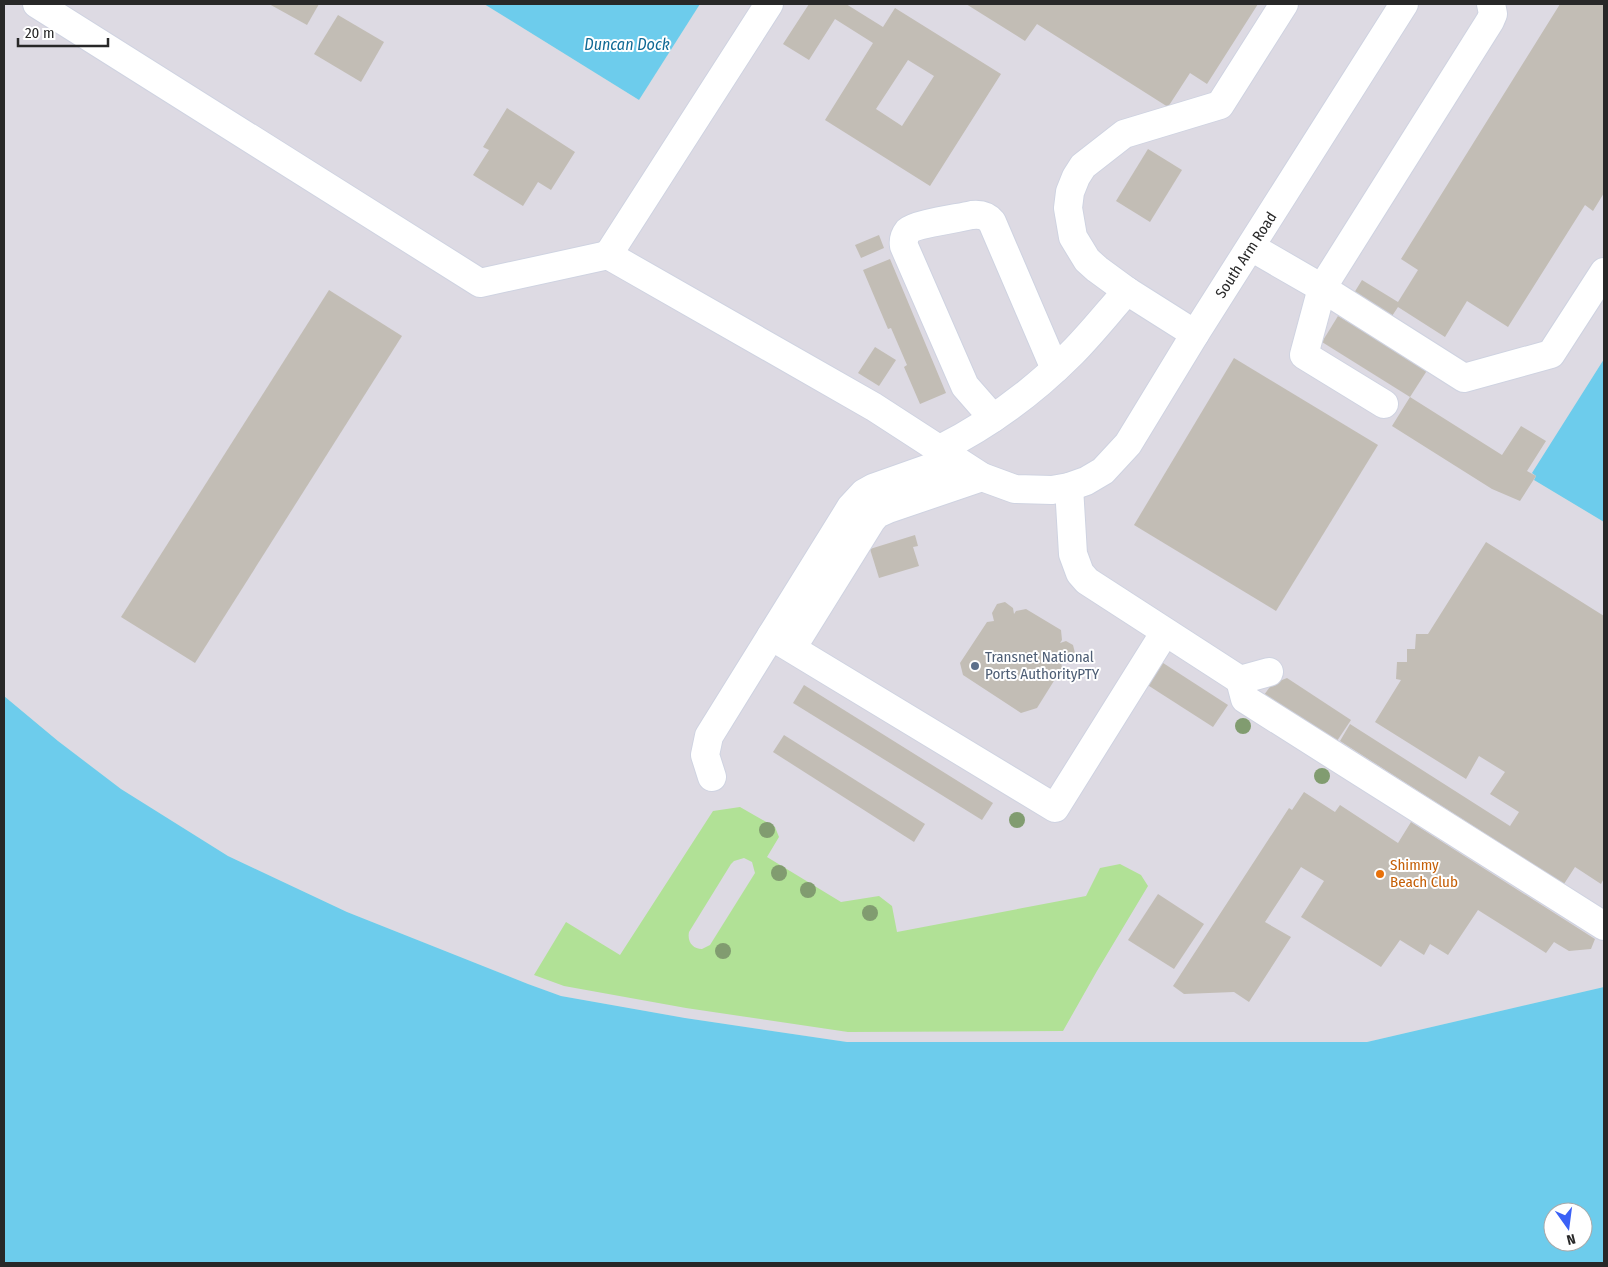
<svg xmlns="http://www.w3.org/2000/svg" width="1608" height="1267" font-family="'Fira Sans Condensed',sans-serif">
	<rect width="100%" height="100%" fill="#eae3da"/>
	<!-- industrial -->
	<path fill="#dddae3" d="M 4,4 L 484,4 L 639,100 L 700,4 L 1604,4 L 1604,359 L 1533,473 L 1537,476 L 1534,480 L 1604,522 L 1604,987 L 1367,1042 L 847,1042 L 685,1018 L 561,996 L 528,984 L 347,912 L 228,856 L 121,789 L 58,741 L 4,696 Z"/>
	<!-- green -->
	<path fill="#b1e196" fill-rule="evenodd" d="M 740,807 L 775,827 L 779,837 L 767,857 L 841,902 L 879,896 L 892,906 L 897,932 L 1086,896 L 1100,868 L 1120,864 L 1141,875 L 1148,886 L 1097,971 L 1063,1031 L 848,1032 L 686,1008 L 564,986 L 534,975 L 566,922 L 620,955 L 713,811 ZM 744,858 L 752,862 L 755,873 L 710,945 L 702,949 C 693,949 687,942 689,932 L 731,864 L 734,861 Z"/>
	<!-- water -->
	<g fill="#6dccec" fill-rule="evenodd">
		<path d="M 484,4 L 700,4 L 639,100 Z"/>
		<path d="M 1604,359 L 1604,522 L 1534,480 L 1536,476 L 1532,473 Z"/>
		<path d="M 4,696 L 58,741 L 121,789 L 228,856 L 347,912 L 528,984 L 561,996 L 685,1018 L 847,1042 L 1367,1042 L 1604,987 L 1604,1263 L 4,1263 ZM 1553,1212 L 1583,1212 L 1583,1242 L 1553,1242 Z"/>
	</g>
	<!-- building -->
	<g fill="#c2bdb5" fill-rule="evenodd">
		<path d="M 269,4 L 319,4 L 307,25 Z"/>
		<path d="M 809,4 L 846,4 L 883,27 L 895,8 L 1001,74 L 930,186 L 825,120 L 873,43 L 835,19 L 809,60 L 783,44 ZM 908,60 L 934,76 L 902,126 L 876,109 Z"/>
		<path d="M 966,4 L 1258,4 L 1207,84 L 1190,73 L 1168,107 L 1037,24 L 1025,41 Z"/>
		<path d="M 1560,4 L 1604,4 L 1604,193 L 1593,211 L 1585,205 L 1508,327 L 1467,301 L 1445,337 L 1398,307 L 1392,316 L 1354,293 L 1362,280 L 1398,302 L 1418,270 L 1401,259 Z"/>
		<path d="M 338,15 L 384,42 L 361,82 L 314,54 Z"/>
		<path d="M 507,108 L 575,152 L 551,190 L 538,182 L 523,206 L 473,175 L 489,150 L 483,147 Z"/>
		<path d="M 1148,149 L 1182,170 L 1150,222 L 1116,201 Z"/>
		<path d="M 879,235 L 884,248 L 861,258 L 855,245 Z"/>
		<path d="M 890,259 L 946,393 L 920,404 L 904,367 L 907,365 L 891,328 L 888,329 L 863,270 Z"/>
		<path d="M 329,290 L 402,336 L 195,663 L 121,617 Z"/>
		<path d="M 1338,316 L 1428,369 L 1410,397 L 1322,342 Z"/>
		<path d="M 875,347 L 896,360 L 879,386 L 858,373 Z"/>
		<path d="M 1234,358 L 1378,445 L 1276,611 L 1134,525 Z"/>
		<path d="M 1410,397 L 1502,455 L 1521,426 L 1546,441 L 1527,471 L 1536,476 L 1520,501 L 1492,489 L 1392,426 Z"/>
		<path d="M 915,535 L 918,546 L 913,547 L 919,566 L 879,578 L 870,549 Z"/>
		<path d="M 1486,542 L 1604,616 L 1604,878 L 1601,884 L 1575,867 L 1564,884 L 1340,741 L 1350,724 L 1510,826 L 1519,812 L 1490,794 L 1505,772 L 1479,756 L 1466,779 L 1375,722 L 1401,680 L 1396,679 L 1397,662 L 1407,662 L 1407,649 L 1415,649 L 1416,634 L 1428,634 Z"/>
		<path d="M 1005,602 L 1013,608 L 1014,614 L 1016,611 L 1026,609 L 1061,630 L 1062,640 L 1060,643 L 1066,641 L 1073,645 L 1075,653 L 1069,662 L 1061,662 L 1062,668 L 1037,708 L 1021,713 L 963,675 L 960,663 L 987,622 L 994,621 L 992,613 L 997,604 Z"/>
		<path d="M 1160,661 L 1228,705 L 1213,727 L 1146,684 Z"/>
		<path d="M 1287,678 L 1351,720 L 1337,741 L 1264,695 L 1272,684 Z"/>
		<path d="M 804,685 L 993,803 L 982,820 L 793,703 Z"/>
		<path d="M 784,735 L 925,824 L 914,842 L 773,752 Z"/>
		<path d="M 1304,792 L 1335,812 L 1340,805 L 1398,843 L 1411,822 L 1595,939 L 1591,949 L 1569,951 L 1554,942 L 1546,953 L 1478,910 L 1448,955 L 1430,944 L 1424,955 L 1400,940 L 1381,967 L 1301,917 L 1324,881 L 1301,867 L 1265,922 L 1291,937 L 1249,1002 L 1234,992 L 1184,994 L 1173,986 L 1289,808 L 1292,810 Z"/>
		<path d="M 1158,894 L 1204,924 L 1174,969 L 1128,940 Z"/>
	</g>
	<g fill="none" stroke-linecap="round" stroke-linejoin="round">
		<defs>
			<g id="minor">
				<path d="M 37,4 L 480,283 L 608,255 L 874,407 L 982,477 L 1015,489 L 1052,490 L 1069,487 L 1086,481 L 1103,471 L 1128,444 L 1195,334 L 1404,4"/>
				<path d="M 1251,247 L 1322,288 L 1464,378 L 1551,354 L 1604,272"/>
				<path d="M 608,255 L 769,4"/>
				<path d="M 1195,334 L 1127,291 L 1097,269 L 1087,260 L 1073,237 L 1068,208 L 1070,192 L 1076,177 L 1083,166 L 1124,134 L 1220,105 L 1284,4"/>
				<path d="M 1384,404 L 1304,355 L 1322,288 L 1490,21 L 1493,14 L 1491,4"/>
				<path d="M 993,418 L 965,386 L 904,246 C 903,240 904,236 908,231 C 915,224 960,218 972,215 C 981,214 987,216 992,222 L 1055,369"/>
				<path d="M 940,449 C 988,425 1033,392 1072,353 C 1091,334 1109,311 1127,291"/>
				<path d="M 1069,487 L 1073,554 L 1080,573 L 1087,581 L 1240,680"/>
				<path d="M 771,636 L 1055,808 L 1165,632"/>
				<path d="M 792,648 L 871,521 L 877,514 L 888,509 L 982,477"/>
				<path d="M 1240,680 L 1245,699 L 1604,926"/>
				<path d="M 1240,680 L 1269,672"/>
				<path d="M 712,777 L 705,755 L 709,736 L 851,507 L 864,493 L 873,488 L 955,459"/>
			</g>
		</defs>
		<!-- minor casing -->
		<use href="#minor" stroke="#cfd3e1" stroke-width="30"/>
		<!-- minor -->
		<use href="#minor" stroke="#fff" stroke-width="28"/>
	</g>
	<!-- trees -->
	<g fill="#819c70">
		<circle cx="1243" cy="726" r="8"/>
		<circle cx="1322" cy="776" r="8"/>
		<circle cx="1017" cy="820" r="8"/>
		<circle cx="767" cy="830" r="8"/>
		<circle cx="779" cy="873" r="8"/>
		<circle cx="808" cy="890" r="8"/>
		<circle cx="870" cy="913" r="8"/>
		<circle cx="723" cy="951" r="8"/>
	</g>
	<!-- markers -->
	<circle fill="#5c6f8a" stroke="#fff" stroke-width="2" cx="975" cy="666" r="5"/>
	<circle fill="#e8710a" stroke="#fff" stroke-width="2" cx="1380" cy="874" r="5"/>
	<g text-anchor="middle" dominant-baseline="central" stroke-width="4" stroke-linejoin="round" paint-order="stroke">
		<!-- street labels -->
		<g font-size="15" fill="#282828" stroke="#fff">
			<text transform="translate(1246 255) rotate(-57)">South Arm Road</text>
		</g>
		<!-- service labels -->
		<g font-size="15" fill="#4e5e75" stroke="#fff" text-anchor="start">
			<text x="985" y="657">Transnet National<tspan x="985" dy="17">Ports AuthorityPTY</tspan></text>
		</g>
		<!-- food labels -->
		<g font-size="15" fill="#c56008" stroke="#fff" text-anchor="start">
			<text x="1390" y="865">Shimmy<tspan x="1390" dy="17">Beach Club</tspan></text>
		</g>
		<!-- water labels -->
		<g font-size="16" font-style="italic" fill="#0f6994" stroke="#fff">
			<text x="627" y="44">Duncan Dock</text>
		</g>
	</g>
	<!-- border -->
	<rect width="1608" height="1267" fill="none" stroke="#282828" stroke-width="10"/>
	<!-- north arrow -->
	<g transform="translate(1568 1227) rotate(166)"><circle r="24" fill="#ffffff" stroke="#a9a9a9"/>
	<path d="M0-4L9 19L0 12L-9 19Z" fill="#3b61f6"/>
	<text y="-8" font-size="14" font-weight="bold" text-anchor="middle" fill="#282828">N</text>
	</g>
	<!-- scale -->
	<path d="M18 38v8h90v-8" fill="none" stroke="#282828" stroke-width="2.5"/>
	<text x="25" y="38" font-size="15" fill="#282828" stroke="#ffffff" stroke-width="4" paint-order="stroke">20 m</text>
</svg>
